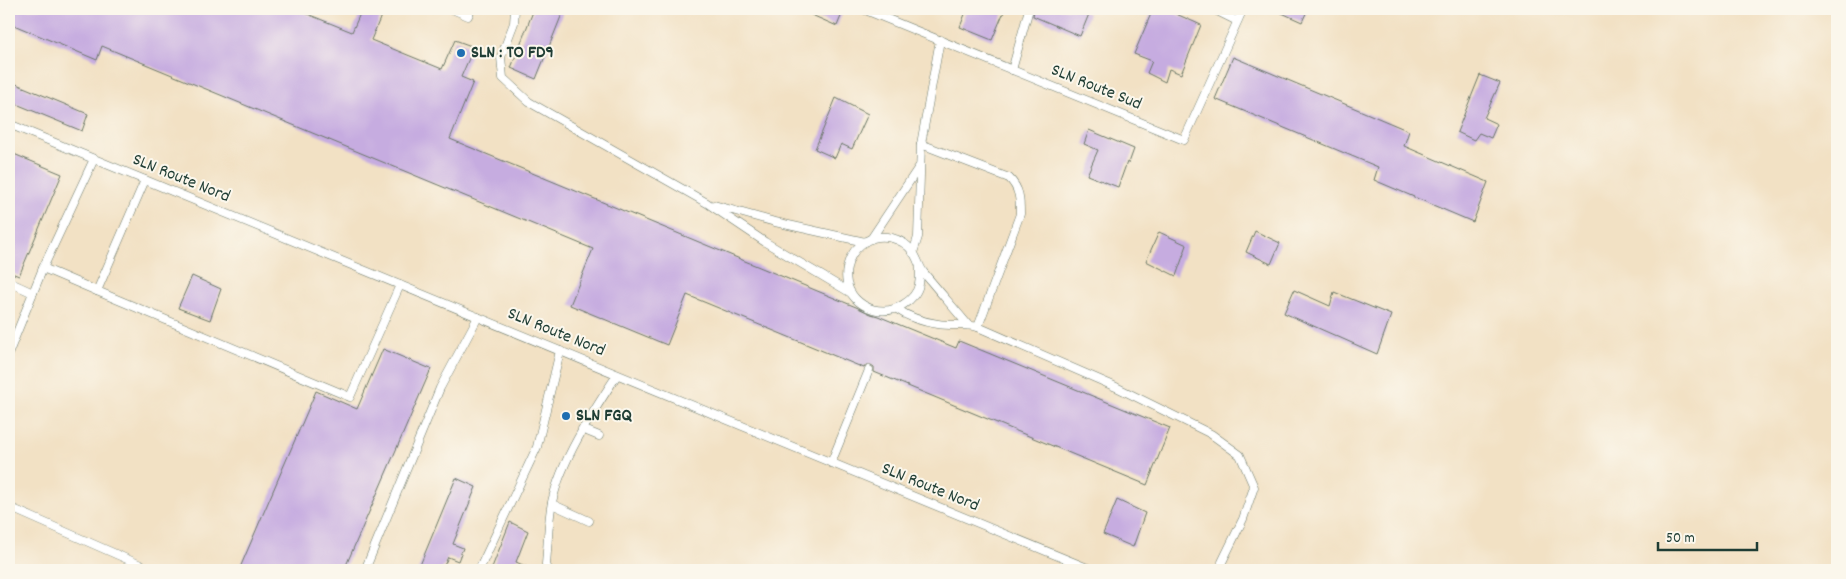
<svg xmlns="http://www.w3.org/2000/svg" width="1846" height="579" font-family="Dekko,sans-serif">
	<rect width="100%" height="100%" fill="#fbf7ec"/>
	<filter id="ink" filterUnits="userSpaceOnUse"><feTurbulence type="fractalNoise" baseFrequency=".02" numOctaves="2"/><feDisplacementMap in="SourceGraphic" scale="10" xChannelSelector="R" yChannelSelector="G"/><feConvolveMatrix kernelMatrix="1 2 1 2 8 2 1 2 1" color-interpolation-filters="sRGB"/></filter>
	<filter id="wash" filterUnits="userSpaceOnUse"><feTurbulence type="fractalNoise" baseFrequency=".0096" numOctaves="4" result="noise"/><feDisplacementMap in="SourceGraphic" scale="20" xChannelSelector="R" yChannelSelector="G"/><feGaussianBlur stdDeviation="1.12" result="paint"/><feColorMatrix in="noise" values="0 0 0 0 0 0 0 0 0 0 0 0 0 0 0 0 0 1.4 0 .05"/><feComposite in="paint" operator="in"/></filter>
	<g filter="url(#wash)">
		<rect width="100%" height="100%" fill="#f2e1c4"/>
		<g id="blocks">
			<!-- building -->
			<g fill="#c6ace0">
				<path d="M 9,9 L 295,9 L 352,32 L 362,9 L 384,9 L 371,40 L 442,69 L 455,40 L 474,47 L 461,77 L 473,82 L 450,139 L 856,307 L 871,314 L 878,316 L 956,348 L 959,341 L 1170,428 L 1147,485 L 874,372 L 874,367 L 871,365 L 866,365 L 864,368 L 687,295 L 667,345 L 570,305 L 593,249 L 102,46 L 97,60 L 9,23 Z"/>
				<path d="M 534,9 L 564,9 L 536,79 L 511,68 Z"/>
				<path d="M 798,9 L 844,9 L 837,26 Z"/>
				<path d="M 967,9 L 1005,9 L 992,40 L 960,27 Z"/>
				<path d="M 1034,9 L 1078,9 L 1089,14 L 1080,36 L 1033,16 Z"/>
				<path d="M 1153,9 L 1165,9 L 1201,25 L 1181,74 L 1169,69 L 1165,82 L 1147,73 L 1152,61 L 1134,54 Z"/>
				<path d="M 1273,9 L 1308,9 L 1302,22 Z"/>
				<path d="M 1233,57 L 1409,131 L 1404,146 L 1488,182 L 1473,222 L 1374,180 L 1378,167 L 1215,99 Z"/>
				<path d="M 1480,75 L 1500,83 L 1484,118 L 1497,124 L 1491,138 L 1479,133 L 1474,140 L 1457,132 Z"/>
				<path d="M 9,81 L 88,114 L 82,131 L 9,101 Z"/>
				<path d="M 836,98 L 868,114 L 852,149 L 841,144 L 835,158 L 815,149 Z"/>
				<path d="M 1089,130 L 1134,149 L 1129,163 L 1127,162 L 1118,187 L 1087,175 L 1098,150 L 1084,144 Z"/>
				<path d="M 9,152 L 62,174 L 19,276 L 9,272 Z"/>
				<path d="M 1255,231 L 1280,243 L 1271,264 L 1246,252 Z"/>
				<path d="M 1159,232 L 1187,245 L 1176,276 L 1146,261 Z"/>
				<path d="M 192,276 L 221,289 L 210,320 L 178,308 Z"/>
				<path d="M 1294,290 L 1330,306 L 1334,292 L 1391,315 L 1377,354 L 1284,313 Z"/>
				<path d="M 383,349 L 431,369 L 344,570 L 239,570 L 316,391 L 357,409 Z"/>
				<path d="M 456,478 L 476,487 L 453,544 L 463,548 L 458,561 L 448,557 L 442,570 L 418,570 Z"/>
				<path d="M 1117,500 L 1145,513 L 1133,547 L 1103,534 Z"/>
				<path d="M 510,522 L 528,531 L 516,562 L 534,570 L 491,570 Z"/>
			</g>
		</g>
	</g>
	<g filter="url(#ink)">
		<use href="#blocks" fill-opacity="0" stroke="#697666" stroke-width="1"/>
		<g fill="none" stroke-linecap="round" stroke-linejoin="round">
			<defs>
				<g id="service">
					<path d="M 452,9 L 468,16 L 471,9"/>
					<path d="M 515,9 L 514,23 L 501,57 L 503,78 L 529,102 L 707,203 L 765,242 L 851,293"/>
					<path d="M 863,9 L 1184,140 L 1243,9"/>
					<path d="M 1213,9 L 1237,21"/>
					<path d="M 1012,70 L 1029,9"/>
					<path d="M 9,124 L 1092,570"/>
					<path d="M 921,144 L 1009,178 C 1020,189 1020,199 1020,214 L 978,327"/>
					<path d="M 145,180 L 97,291 L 350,397 L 400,285"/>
					<path d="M 714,205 L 775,222 L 865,242"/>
					<path d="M 871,239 L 919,167"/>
					<path d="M 913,253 L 918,237 L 921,144 L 940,40"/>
					<path d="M 43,268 L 97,291"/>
					<path d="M 920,268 C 920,273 920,279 919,284 C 918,292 911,300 904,304 C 879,322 840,301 847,268 C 849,257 856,247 866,241 C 882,232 903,238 913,252 C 918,259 919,267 924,273 C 938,290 953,307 968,325"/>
					<path d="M 9,282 L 33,293"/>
					<path d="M 897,309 C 908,317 924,322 938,324 C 952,326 965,324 978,327 L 1116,387 L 1211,434 L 1240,455 L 1254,487 L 1243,519 L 1222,562"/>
					<path d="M 9,352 L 43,268 L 94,159"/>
					<path d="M 582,429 L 599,436"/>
					<path d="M 831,463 L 869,370"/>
					<path d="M 552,504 L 589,521"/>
					<path d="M 9,507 L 152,570"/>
					<path d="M 365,570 L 440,388 L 478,317"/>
					<path d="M 479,570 L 537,447 L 560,351"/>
					<path d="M 548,570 L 546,564 C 548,543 548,522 552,502 C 562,458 593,412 617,375"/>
				</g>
			</defs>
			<!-- service casing -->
			<use href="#service" stroke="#697666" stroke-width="9"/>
			<!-- service -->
			<use href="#service" stroke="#fff" stroke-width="8"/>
		</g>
	</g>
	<!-- markers -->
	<g fill="#1f6fb2" stroke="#fbf7ec" stroke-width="2">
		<circle cx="461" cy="53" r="5"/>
		<circle cx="566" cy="416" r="5"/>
	</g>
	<g text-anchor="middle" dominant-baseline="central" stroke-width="4" stroke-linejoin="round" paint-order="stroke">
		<!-- poi labels -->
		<g font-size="18" font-weight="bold" fill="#1f3d34" stroke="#fbf7ec" text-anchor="start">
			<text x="471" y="53">SLN : TO FD9</text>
			<text x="576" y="416">SLN FGQ</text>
		</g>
		<!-- street labels -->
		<g font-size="18" fill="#1f3d34" stroke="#fbf7ec">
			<text transform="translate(1096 88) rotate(22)">SLN Route Sud</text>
			<text transform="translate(181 179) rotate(22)">SLN Route Nord</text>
			<text transform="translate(556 333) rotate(22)">SLN Route Nord</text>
			<text transform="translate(930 488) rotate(22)">SLN Route Nord</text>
		</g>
	</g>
	<!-- margin -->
	<rect width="1846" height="579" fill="none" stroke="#fbf7ec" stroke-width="30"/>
	<!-- scale -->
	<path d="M1658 542v8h99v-8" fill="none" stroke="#1f3d34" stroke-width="2.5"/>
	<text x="1666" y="542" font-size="15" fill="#1f3d34" stroke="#fbf7ec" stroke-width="4" paint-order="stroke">50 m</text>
</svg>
